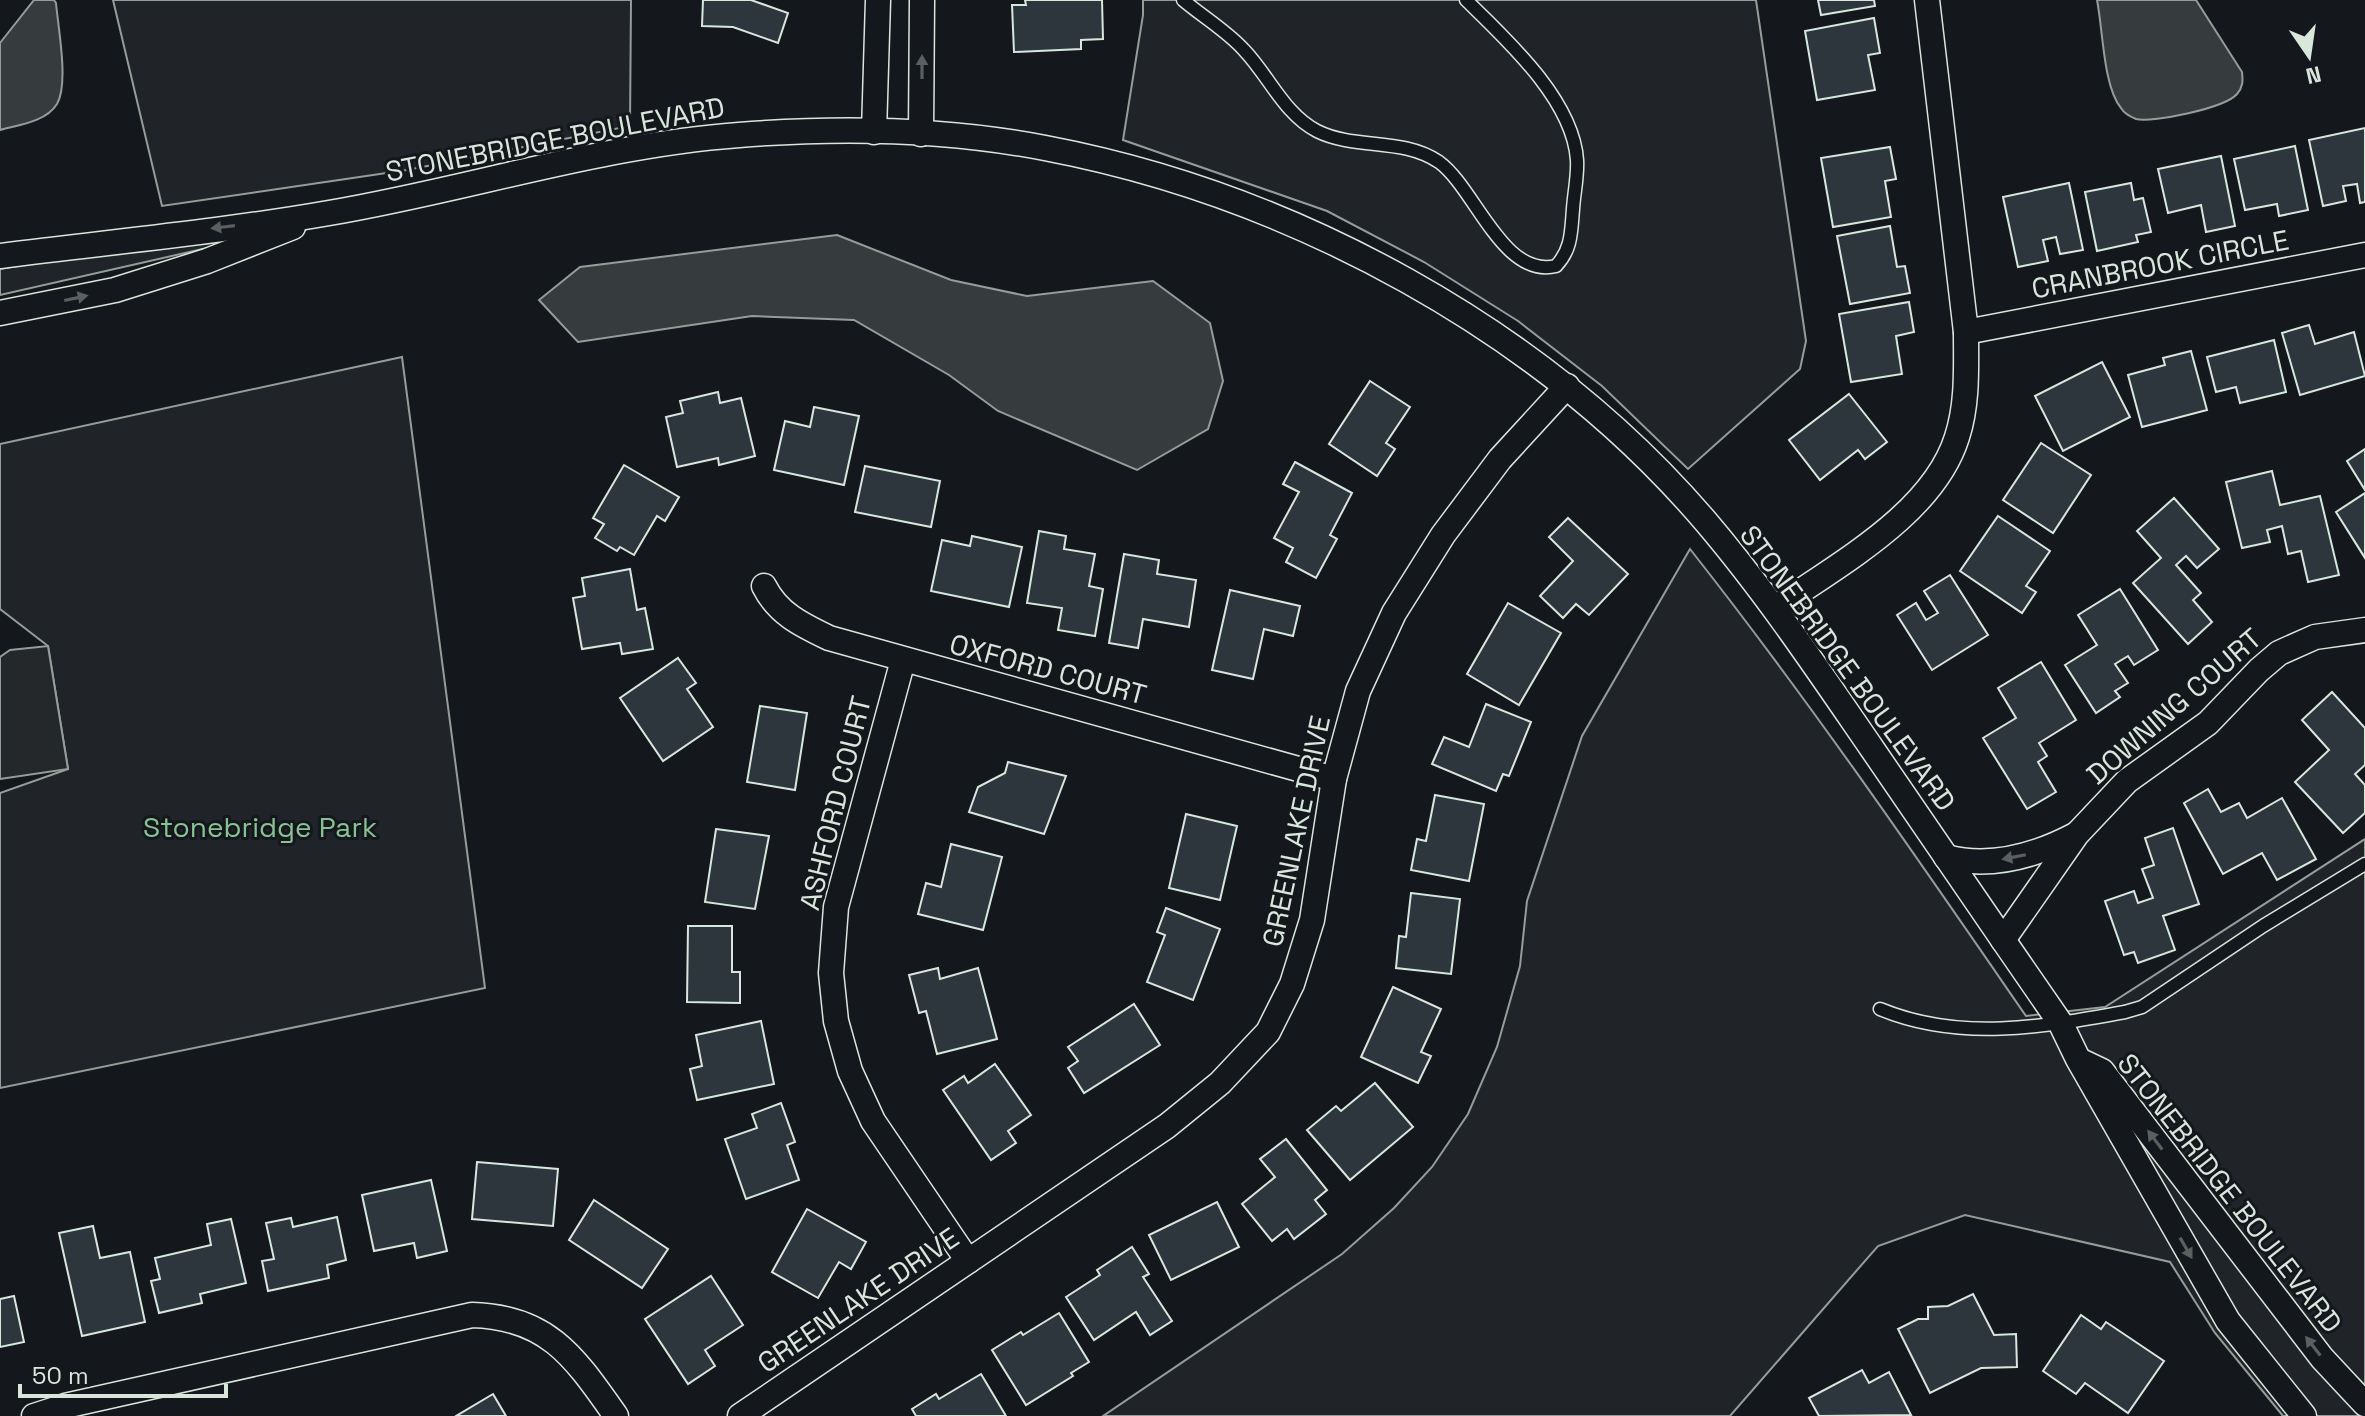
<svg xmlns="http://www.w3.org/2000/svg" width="2365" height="1416" font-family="'Space Grotesk',sans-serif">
	<rect width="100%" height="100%" fill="#14181c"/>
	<!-- green -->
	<g fill="#202428" stroke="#939e99" stroke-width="2">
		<path d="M 113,0 L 631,0 L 630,126 L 407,170 L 162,206 Z"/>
		<path d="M 1143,0 L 1756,0 L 1806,341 L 1800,369 L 1688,469 L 1602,386 L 1518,321 L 1424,262 L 1327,211 L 1123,140 L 1143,15 Z"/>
		<path d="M 226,229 L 229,243 L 0,295 L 0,269 Z"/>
		<path d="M 402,357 L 485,988 L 0,1088 L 0,793 L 68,769 L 48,646 L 0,609 L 0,444 Z"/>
		<path d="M 1690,549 C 1809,700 1917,858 2026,1016 L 2105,1007 L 2365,839 L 2365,1416 L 2283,1416 L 2215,1333 L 2170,1262 L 1965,1215 L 1878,1246 L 1730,1416 L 1103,1416 L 1342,1254 L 1394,1208 L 1432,1167 L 1468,1114 L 1497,1047 L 1520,966 L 1527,901 L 1582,736 Z"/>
	</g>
	<!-- parking -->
	<path fill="#24282b" stroke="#939e99" stroke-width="2" d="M 48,646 L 68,769 L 0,779 L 0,657 L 10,650 Z"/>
	<!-- water -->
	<g fill="#363b3e" stroke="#939e99" stroke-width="2">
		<path d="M 34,0 L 54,0 L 56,3 C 58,27 69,83 57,104 C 46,122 18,125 0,130 L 0,43 Z"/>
		<path d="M 2097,0 L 2196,0 L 2242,72 C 2243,81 2243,87 2237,94 C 2225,108 2153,123 2136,119 C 2131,117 2124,113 2121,108 C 2103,86 2103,29 2097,0 Z"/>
		<path d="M 837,235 L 951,280 L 1027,296 L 1153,281 L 1210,323 L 1223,381 L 1208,429 L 1137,470 L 998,411 L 949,375 L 854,320 L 752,316 L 578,342 L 539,300 L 580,267 Z"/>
	</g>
	<!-- building -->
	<g fill="#2c363c" stroke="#d8e6dc" stroke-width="2">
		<path d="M 703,0 L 751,0 L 788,13 L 778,43 L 733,27 L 702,26 Z"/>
		<path d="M 1025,0 L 1102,0 L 1103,39 L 1081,40 L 1081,49 L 1014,52 L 1012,5 L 1026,5 Z"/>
		<path d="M 1818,0 L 1874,0 L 1875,6 L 1821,15 Z"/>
		<path d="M 1874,18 L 1880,53 L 1868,55 L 1875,90 L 1817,100 L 1805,31 Z"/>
		<path d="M 2365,128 L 2365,202 L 2360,203 L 2357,184 L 2343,186 L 2346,201 L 2323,206 L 2309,140 Z"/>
		<path d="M 2295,146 L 2308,210 L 2279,216 L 2277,204 L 2245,210 L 2234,159 Z"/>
		<path d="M 1890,147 L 1896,179 L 1885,181 L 1891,217 L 1833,227 L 1821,158 Z"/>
		<path d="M 2221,156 L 2235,226 L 2206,232 L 2201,205 L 2168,213 L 2158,169 Z"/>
		<path d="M 2069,183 L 2083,250 L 2060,254 L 2056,237 L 2043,240 L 2048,261 L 2018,267 L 2003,197 Z"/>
		<path d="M 2131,183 L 2134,200 L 2143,198 L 2151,232 L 2136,235 L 2138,242 L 2097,251 L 2085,192 Z"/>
		<path d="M 1890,226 L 1897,267 L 1905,266 L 1910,293 L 1850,304 L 1837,236 Z"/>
		<path d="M 1909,302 L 1914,332 L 1896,336 L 1902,374 L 1851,382 L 1839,314 Z"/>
		<path d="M 2309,325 L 2315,344 L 2354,332 L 2365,376 L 2300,395 L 2282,333 Z"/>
		<path d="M 2274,340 L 2286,392 L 2240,403 L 2236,387 L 2216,392 L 2207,357 Z"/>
		<path d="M 2191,351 L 2207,410 L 2142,427 L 2128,375 L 2165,365 L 2163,358 Z"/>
		<path d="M 2102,362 L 2130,417 L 2063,451 L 2035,396 Z"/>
		<path d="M 1370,381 L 1410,407 L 1386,443 L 1395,449 L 1377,476 L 1329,444 Z"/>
		<path d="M 718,392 L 720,403 L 741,398 L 755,456 L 719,465 L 718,458 L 677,467 L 666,417 L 683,413 L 680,401 Z"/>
		<path d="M 1849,394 L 1887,442 L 1865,459 L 1858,450 L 1820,480 L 1789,440 Z"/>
		<path d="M 814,407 L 859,416 L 844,485 L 774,470 L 785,421 L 810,427 Z"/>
		<path d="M 2041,443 L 2091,475 L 2053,533 L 2003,500 Z"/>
		<path d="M 2365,449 L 2365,490 L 2347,461 Z"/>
		<path d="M 1295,462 L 1352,493 L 1330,535 L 1337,539 L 1316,578 L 1286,562 L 1293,548 L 1274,538 L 1299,492 L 1283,484 Z"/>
		<path d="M 624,465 L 679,497 L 665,521 L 657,516 L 634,555 L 620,547 L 617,551 L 595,538 L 604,524 L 593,518 Z"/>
		<path d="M 865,466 L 940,481 L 931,527 L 855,512 Z"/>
		<path d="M 2272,471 L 2280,505 L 2320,496 L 2339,575 L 2308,582 L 2301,551 L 2288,554 L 2282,526 L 2267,530 L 2270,542 L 2242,548 L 2226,482 Z"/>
		<path d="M 2365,493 L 2365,558 L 2336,512 Z"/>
		<path d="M 2174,498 L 2219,549 L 2197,568 L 2186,556 L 2176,565 L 2201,593 L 2193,600 L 2212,622 L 2188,644 L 2133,583 L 2161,558 L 2137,531 Z"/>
		<path d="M 1998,516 L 2050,551 L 2026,586 L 2036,592 L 2022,613 L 1960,571 Z"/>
		<path d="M 1568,518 L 1628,574 L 1589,615 L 1576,604 L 1563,618 L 1540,596 L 1573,561 L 1549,537 Z"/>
		<path d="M 1039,531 L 1066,536 L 1064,549 L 1095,554 L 1089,586 L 1103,589 L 1095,636 L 1058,630 L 1062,608 L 1027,603 Z"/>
		<path d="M 972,536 L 1022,547 L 1009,607 L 931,591 L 942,540 L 970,546 Z"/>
		<path d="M 1124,554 L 1159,560 L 1157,574 L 1196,580 L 1189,627 L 1143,619 L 1138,648 L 1109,643 Z"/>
		<path d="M 630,569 L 637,610 L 645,608 L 653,649 L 622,654 L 620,643 L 582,649 L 573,598 L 585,596 L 582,578 Z"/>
		<path d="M 1950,575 L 1988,635 L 1932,670 L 1897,615 L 1916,603 L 1926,620 L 1938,613 L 1924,591 Z"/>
		<path d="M 2120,589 L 2158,650 L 2134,665 L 2128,656 L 2115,664 L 2128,683 L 2115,691 L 2120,697 L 2096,713 L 2065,665 L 2097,645 L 2078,615 Z"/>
		<path d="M 1230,590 L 1300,606 L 1293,636 L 1264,629 L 1253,679 L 1212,670 Z"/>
		<path d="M 1508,603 L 1561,633 L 1519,705 L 1467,674 Z"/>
		<path d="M 678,658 L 696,683 L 687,689 L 713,727 L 663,761 L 620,698 Z"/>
		<path d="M 2041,662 L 2076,720 L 2039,743 L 2047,756 L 2038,762 L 2056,792 L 2027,809 L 1983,738 L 2016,718 L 1998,688 Z"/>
		<path d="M 2332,692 L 2365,728 L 2365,765 L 2355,774 L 2365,785 L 2365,813 L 2343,833 L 2295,782 L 2329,750 L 2302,720 Z"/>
		<path d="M 1486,704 L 1531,722 L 1509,776 L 1503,774 L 1496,791 L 1432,764 L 1444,737 L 1469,747 Z"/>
		<path d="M 760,706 L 807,713 L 795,790 L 747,782 Z"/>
		<path d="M 1008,762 L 1066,776 L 1044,834 L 969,812 L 978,787 L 1005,773 Z"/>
		<path d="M 2208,789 L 2221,812 L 2239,803 L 2247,818 L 2282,798 L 2316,859 L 2277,880 L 2262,853 L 2223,874 L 2184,803 Z"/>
		<path d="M 1435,795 L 1484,804 L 1469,881 L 1411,870 L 1417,839 L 1426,841 Z"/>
		<path d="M 1186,814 L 1237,826 L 1220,900 L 1169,888 Z"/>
		<path d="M 2173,828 L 2199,904 L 2163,916 L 2175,950 L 2138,963 L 2134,952 L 2124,955 L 2105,901 L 2134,891 L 2138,903 L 2153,898 L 2142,869 L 2154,865 L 2145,838 Z"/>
		<path d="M 716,829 L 769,836 L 755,909 L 705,902 Z"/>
		<path d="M 951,844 L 1002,857 L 983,930 L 918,914 L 926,883 L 941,887 Z"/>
		<path d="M 1411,893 L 1460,899 L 1451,974 L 1396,968 L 1399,936 L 1406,937 Z"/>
		<path d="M 1166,908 L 1220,929 L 1193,1000 L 1147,982 L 1165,935 L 1157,932 Z"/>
		<path d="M 688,926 L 732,926 L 732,972 L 740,972 L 740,1003 L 687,1002 Z"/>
		<path d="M 938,968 L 940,979 L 978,968 L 997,1039 L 937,1054 L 926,1011 L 919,1013 L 909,975 Z"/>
		<path d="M 1393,987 L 1441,1009 L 1421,1052 L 1431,1056 L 1418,1083 L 1361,1057 Z"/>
		<path d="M 1134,1004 L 1160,1045 L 1084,1093 L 1068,1068 L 1078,1061 L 1068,1047 Z"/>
		<path d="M 761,1021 L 774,1084 L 697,1100 L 690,1069 L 702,1066 L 696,1035 Z"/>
		<path d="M 995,1064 L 1031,1115 L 1008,1131 L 1016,1143 L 991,1160 L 943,1090 L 964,1076 L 968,1083 Z"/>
		<path d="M 1375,1083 L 1413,1127 L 1350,1180 L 1307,1130 L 1336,1106 L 1341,1111 Z"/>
		<path d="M 781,1103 L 795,1142 L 787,1145 L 799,1180 L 746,1199 L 725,1139 L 757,1128 L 752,1114 Z"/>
		<path d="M 1286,1139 L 1327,1190 L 1315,1200 L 1326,1214 L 1294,1239 L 1287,1229 L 1272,1241 L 1242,1204 L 1275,1177 L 1260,1159 Z"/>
		<path d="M 477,1162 L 558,1169 L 553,1226 L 472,1219 Z"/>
		<path d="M 431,1180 L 447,1251 L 417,1258 L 414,1243 L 374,1251 L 362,1195 Z"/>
		<path d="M 594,1200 L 668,1249 L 642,1288 L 569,1240 Z"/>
		<path d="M 1217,1202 L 1239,1247 L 1171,1280 L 1149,1235 Z"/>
		<path d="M 807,1209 L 866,1242 L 851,1269 L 839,1262 L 818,1298 L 772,1272 Z"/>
		<path d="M 337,1217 L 346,1260 L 327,1265 L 329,1278 L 268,1291 L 262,1261 L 274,1259 L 266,1223 L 291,1218 L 293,1227 Z"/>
		<path d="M 231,1219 L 246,1283 L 200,1294 L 202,1303 L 159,1313 L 151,1281 L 160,1279 L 155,1258 L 211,1245 L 207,1224 Z"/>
		<path d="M 93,1226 L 100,1258 L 130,1252 L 145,1322 L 82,1336 L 59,1233 Z"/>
		<path d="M 1132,1247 L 1149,1274 L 1143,1277 L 1172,1321 L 1150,1335 L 1136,1312 L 1094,1340 L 1066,1297 L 1100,1275 L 1097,1270 Z"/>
		<path d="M 711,1276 L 743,1325 L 705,1350 L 715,1366 L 688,1384 L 645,1319 Z"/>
		<path d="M 1973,1294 L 1994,1335 L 2016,1334 L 2017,1367 L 1981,1368 L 1930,1393 L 1898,1329 L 1918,1319 L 1928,1319 L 1928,1307 L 1948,1306 Z"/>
		<path d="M 14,1296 L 24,1342 L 0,1347 L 0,1299 Z"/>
		<path d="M 1059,1313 L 1089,1362 L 1071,1373 L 1073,1376 L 1026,1405 L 992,1350 L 1021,1332 L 1023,1335 Z"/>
		<path d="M 2081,1315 L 2101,1329 L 2106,1322 L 2164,1361 L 2128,1413 L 2085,1383 L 2076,1394 L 2043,1371 Z"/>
		<path d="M 1862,1370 L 1869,1383 L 1889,1372 L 1911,1415 L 1819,1416 L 1809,1398 Z"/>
		<path d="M 981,1374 L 1006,1416 L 916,1416 L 912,1409 L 936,1394 L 939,1399 Z"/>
		<path d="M 493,1394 L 506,1416 L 456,1416 Z"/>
	</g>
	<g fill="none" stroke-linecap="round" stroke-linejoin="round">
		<defs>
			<g id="service">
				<path d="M 1183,0 C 1203,17 1227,31 1244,50 C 1269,76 1284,114 1317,131 C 1355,150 1402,137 1439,162 C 1475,188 1503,279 1556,266 C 1572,249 1571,232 1573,209 C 1574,193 1578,176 1577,160 C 1573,100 1507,40 1466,0"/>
				<path d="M 1880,1009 C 1959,1042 2043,1027 2125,1012 L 2142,1007 L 2263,926 L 2365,864"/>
			</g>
			<g id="minor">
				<path d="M 1927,0 L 1966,332 L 2365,255"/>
				<path d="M 874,132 L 878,0"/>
				<path d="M 921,134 L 922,0"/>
				<path d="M 0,256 C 109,242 220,232 329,213 C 466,190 600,145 739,135 C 839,127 946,129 1045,148 C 1292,195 1543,330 1707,523 C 1768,595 1820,673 1873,750 C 1936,842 1998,933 2061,1024 L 2078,1059 L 2228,1321 L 2304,1416"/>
				<path d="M 0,313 L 115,290 L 207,261 L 293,227"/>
				<path d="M 764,586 C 778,614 802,625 829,638 L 1334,779"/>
				<path d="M 1776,608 C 1838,564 1933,514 1957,437 C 1968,403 1966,367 1966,332"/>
				<path d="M 903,660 L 836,907 L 831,973 L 836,1021 L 850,1071 L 873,1121 L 968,1261"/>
				<path d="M 1946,857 C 1991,869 2035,856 2075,835"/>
				<path d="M 2003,940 L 2077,834 L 2127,781 L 2208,723 L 2259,670 L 2279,653 L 2315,637 L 2365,630"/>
				<path d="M 2083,1062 L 2102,1071 L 2322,1358 L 2365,1404"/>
				<path d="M 34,1416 L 65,1406 L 472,1315 C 549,1317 575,1358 616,1416"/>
				<path d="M 740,1416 L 1167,1126 L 1220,1083 L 1268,1032 L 1292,984 L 1312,920 L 1334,779 L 1358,691 L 1394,613 L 1443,535 L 1500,459 L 1567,386"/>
			</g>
		</defs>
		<!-- service casing -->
		<use href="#service" stroke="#d8e6dc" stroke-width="15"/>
		<!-- minor casing -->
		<use href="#minor" stroke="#d8e6dc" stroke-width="27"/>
		<!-- service -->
		<use href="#service" stroke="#14181c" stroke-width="12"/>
		<!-- minor -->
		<use href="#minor" stroke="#14181c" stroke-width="24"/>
	</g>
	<!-- one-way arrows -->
	<defs><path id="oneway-solid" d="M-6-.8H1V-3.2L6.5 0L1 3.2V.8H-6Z" transform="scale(2)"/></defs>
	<g fill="#59605f">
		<use href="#oneway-solid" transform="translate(922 67) rotate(-90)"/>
		<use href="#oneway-solid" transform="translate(223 227) rotate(173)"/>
		<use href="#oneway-solid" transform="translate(76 298) rotate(-12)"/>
		<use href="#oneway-solid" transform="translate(2014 857) rotate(169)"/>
		<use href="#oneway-solid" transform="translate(2155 1140) rotate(-127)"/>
		<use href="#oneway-solid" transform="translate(2186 1248) rotate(60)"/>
		<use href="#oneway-solid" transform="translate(2313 1346) rotate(-128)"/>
	</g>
	<g text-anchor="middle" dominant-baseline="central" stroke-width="6" stroke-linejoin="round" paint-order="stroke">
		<!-- street labels -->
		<g font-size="28" fill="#d8e6dc" stroke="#14181c">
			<text transform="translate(555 139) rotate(-11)">STONEBRIDGE BOULEVARD</text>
			<text transform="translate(2160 264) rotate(-11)">CRANBROOK CIRCLE</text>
			<text transform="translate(1848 668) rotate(54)">STONEBRIDGE BOULEVARD</text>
			<text transform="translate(1048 669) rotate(15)">OXFORD COURT</text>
			<text transform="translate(2174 706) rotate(-41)">DOWNING COURT</text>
			<text transform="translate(835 803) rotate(-76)">ASHFORD COURT</text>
			<text transform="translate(1296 831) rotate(-78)">GREENLAKE DRIVE</text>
			<text transform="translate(2230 1193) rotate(52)">STONEBRIDGE BOULEVARD</text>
			<text transform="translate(858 1300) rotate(-34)">GREENLAKE DRIVE</text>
		</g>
		<!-- park labels -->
		<g font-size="28" fill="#8ac095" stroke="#14181c">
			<text x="260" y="827">Stonebridge Park</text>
		</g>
	</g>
	<!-- north arrow -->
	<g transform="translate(2309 56) rotate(167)" stroke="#14181c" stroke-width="6" paint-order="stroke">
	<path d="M0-6L14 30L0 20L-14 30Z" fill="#d8e6dc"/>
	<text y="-12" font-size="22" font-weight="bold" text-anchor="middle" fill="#d8e6dc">N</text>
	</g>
	<!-- scale -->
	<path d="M20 1384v12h206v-12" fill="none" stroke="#d8e6dc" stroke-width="4"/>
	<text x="32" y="1384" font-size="24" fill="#d8e6dc" stroke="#14181c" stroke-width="6" paint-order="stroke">50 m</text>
</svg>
